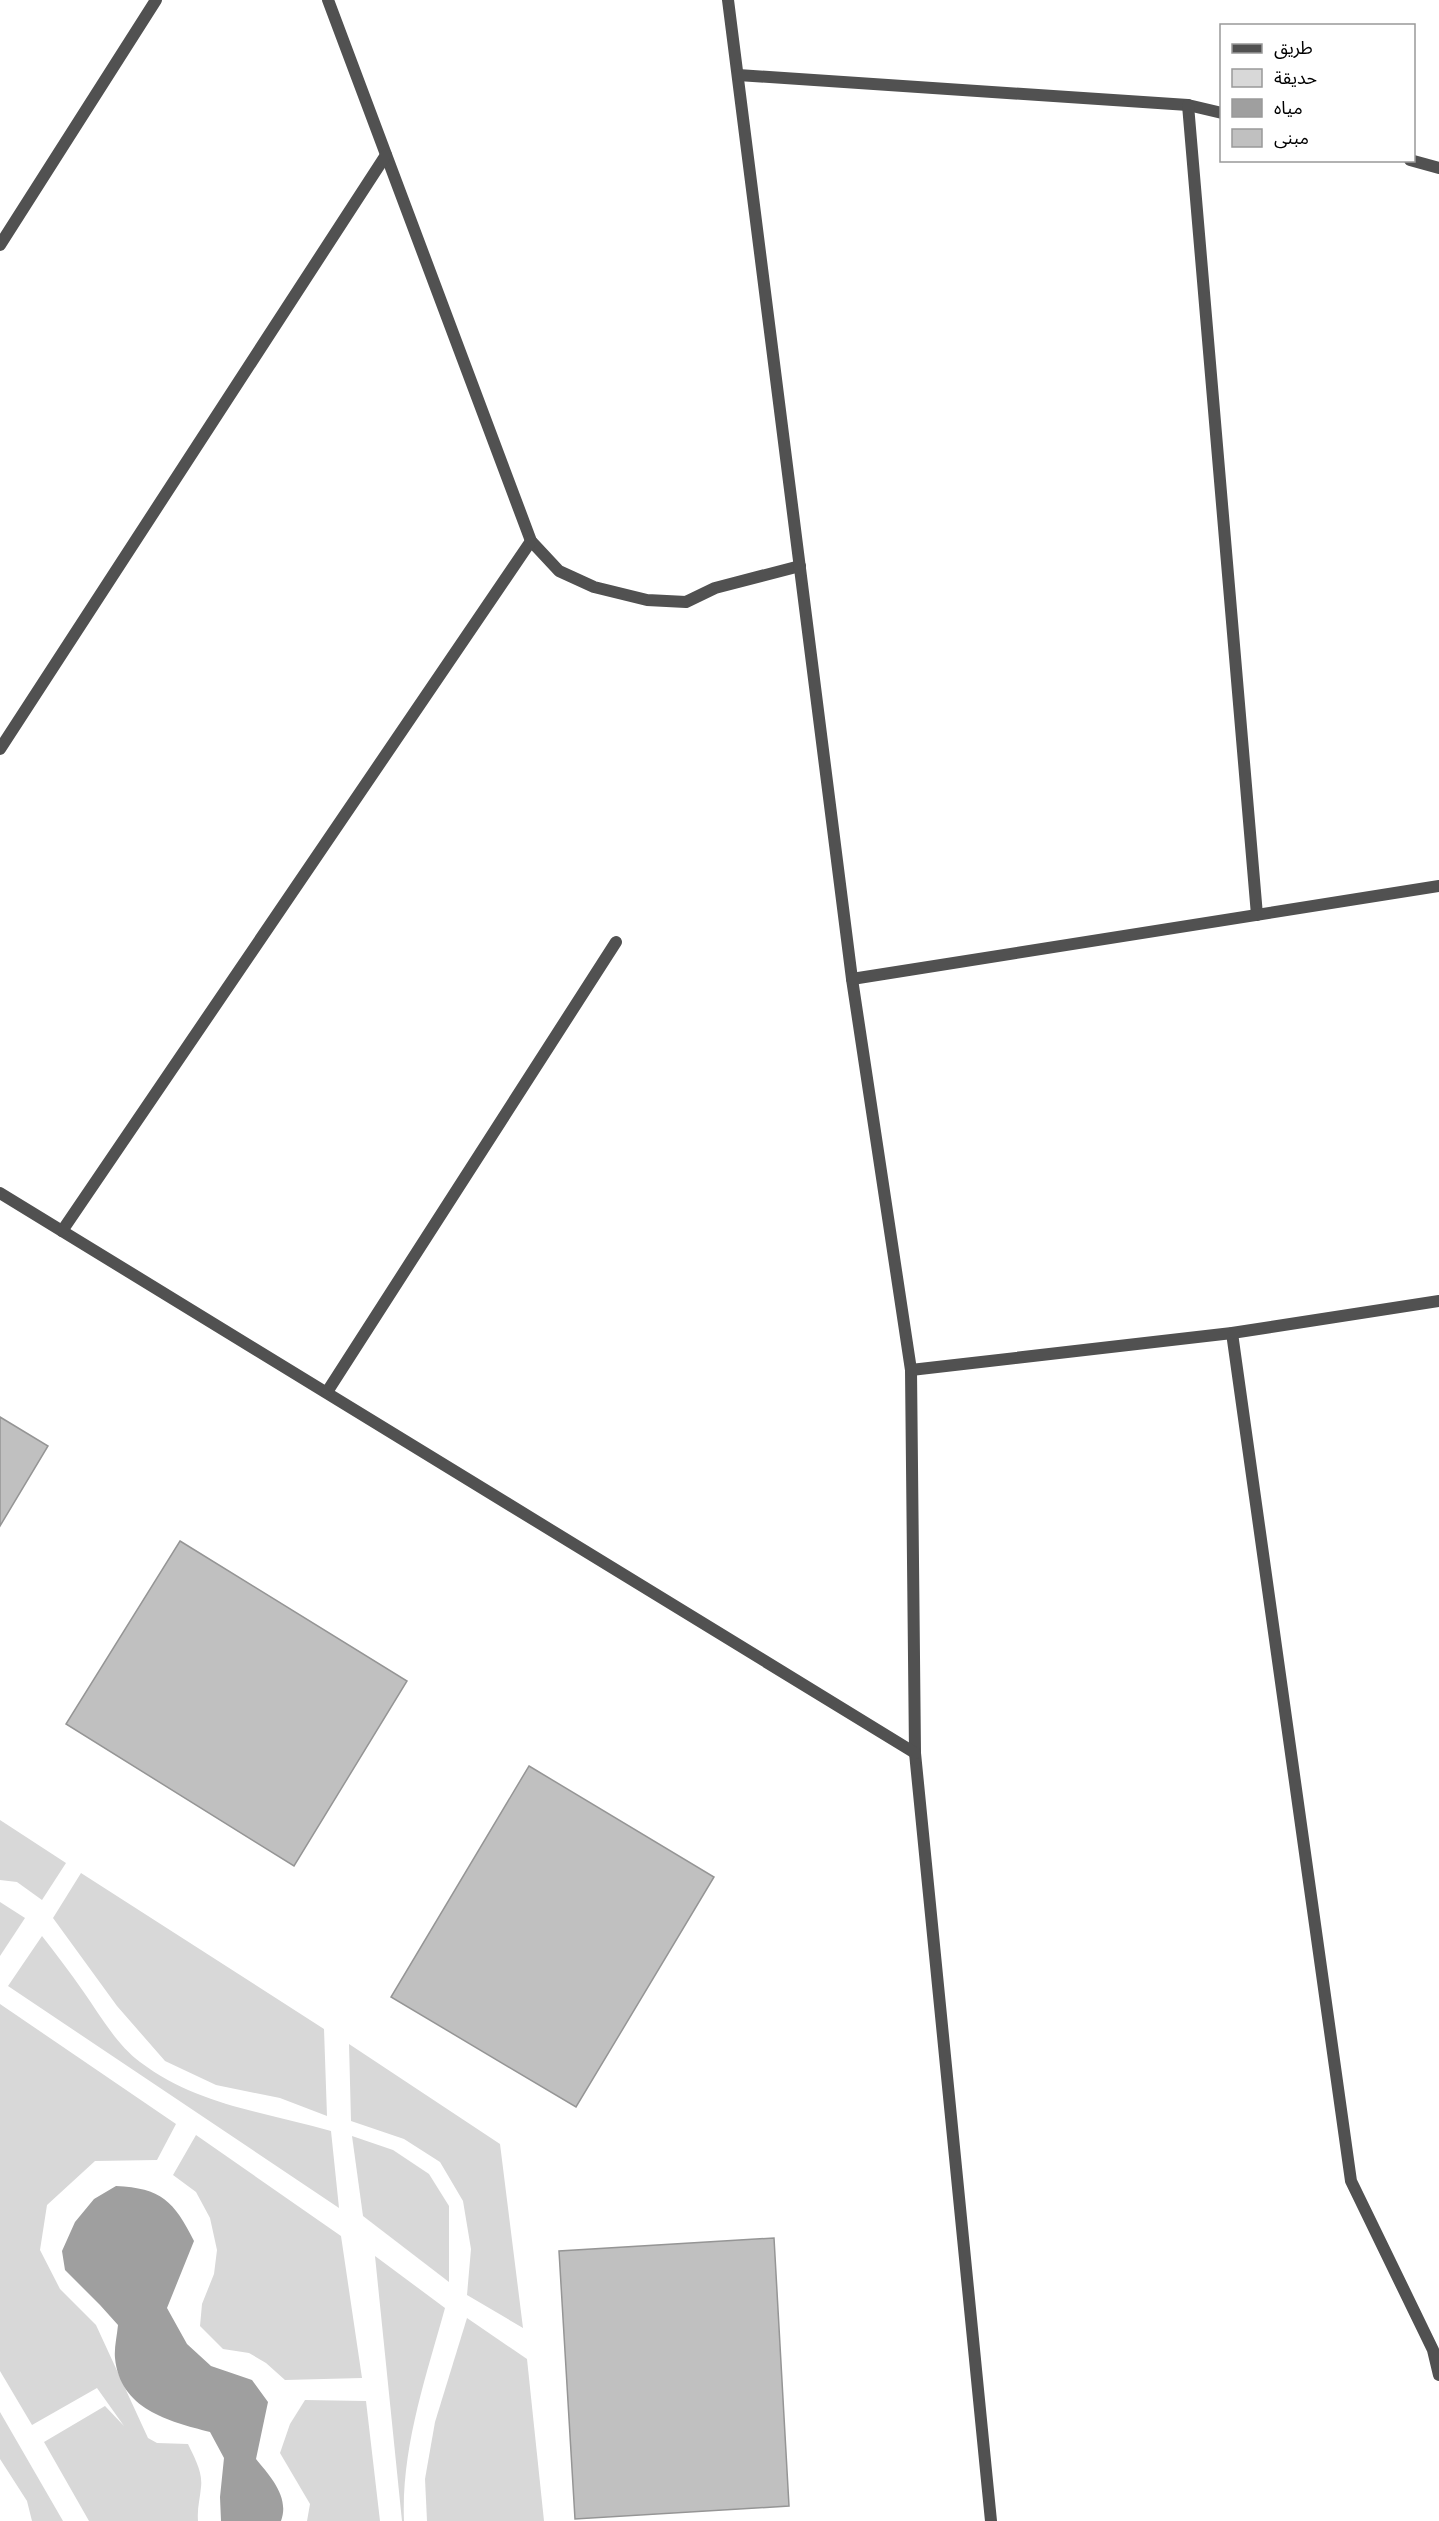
<svg xmlns="http://www.w3.org/2000/svg" width="1439" height="2521" font-family="'Nunito Sans','Noto Sans Arabic',sans-serif">
	<rect width="100%" height="100%" fill="#fff"/>
	<!-- green -->
	<g fill="#d8d8d8">
		<path d="M 0,1820 L 66,1863 L 42,1900 L 17,1882 L 0,1880 Z"/>
		<path d="M 81,1873 L 324,2029 L 327,2116 L 280,2098 L 216,2085 L 165,2061 L 117,2006 L 53,1918 Z"/>
		<path d="M 0,1902 L 25,1918 L 0,1956 Z"/>
		<path d="M 42,1936 C 56,1954 70,1972 83,1991 C 100,2015 116,2044 140,2062 C 197,2105 264,2112 331,2131 L 339,2208 L 8,1986 Z"/>
		<path d="M 0,2004 L 176,2124 L 157,2160 L 95,2161 L 47,2205 L 40,2250 L 60,2289 L 96,2325 L 148,2438 L 157,2443 L 188,2444 C 194,2457 203,2472 201,2487 C 200,2499 197,2508 198,2521 L 89,2521 L 44,2442 L 105,2406 L 124,2426 L 97,2388 L 32,2425 L 0,2371 Z"/>
		<path d="M 349,2044 L 500,2144 L 523,2328 L 467,2295 L 471,2249 L 463,2201 L 440,2162 L 404,2139 L 351,2121 Z"/>
		<path d="M 196,2135 L 341,2236 L 362,2378 L 285,2380 L 266,2363 L 249,2353 L 223,2349 L 200,2326 L 202,2304 L 214,2274 L 217,2250 L 210,2218 L 196,2192 L 173,2175 Z"/>
		<path d="M 352,2136 L 393,2150 L 429,2174 L 449,2206 L 449,2282 L 363,2216 Z"/>
		<path d="M 375,2256 L 445,2308 C 426,2377 401,2448 404,2521 L 402,2521 Z"/>
		<path d="M 467,2318 L 527,2359 L 544,2521 L 427,2521 L 425,2479 L 435,2422 Z"/>
		<path d="M 305,2400 L 366,2401 L 380,2521 L 307,2521 L 310,2504 L 280,2453 L 290,2424 Z"/>
		<path d="M 0,2412 L 63,2521 L 32,2521 L 27,2501 L 0,2459 Z"/>
	</g>
	<!-- water -->
	<path fill="#9f9f9f" d="M 116,2186 C 161,2188 174,2201 194,2241 L 167,2308 L 187,2344 L 211,2366 L 252,2380 L 268,2402 L 256,2459 C 270,2476 290,2497 281,2521 L 221,2521 L 220,2497 L 224,2458 L 210,2432 C 168,2421 120,2409 115,2358 C 114,2348 117,2336 118,2325 L 100,2305 L 65,2270 L 62,2251 L 75,2222 L 94,2199 Z"/>
	<!-- building -->
	<g fill="#c0c0c0" stroke="#959595" stroke-width="1.5">
		<path d="M 0,1417 L 48,1446 L 0,1526 Z"/>
		<path d="M 180,1541 L 407,1681 L 294,1866 L 66,1724 Z"/>
		<path d="M 529,1766 L 714,1877 L 576,2107 L 391,1997 Z"/>
		<path d="M 774,2238 L 789,2506 L 575,2519 L 559,2251 Z"/>
	</g>
	<g fill="none" stroke-linecap="round" stroke-linejoin="round">
		<!-- street -->
		<g stroke="#515151" stroke-width="12">
			<path d="M 328,0 L 531,541 L 559,571 L 594,587 L 647,600 L 686,602 L 715,588 L 800,566"/>
			<path d="M 728,0 L 852,979 L 911,1370 L 915,1753 L 991,2521"/>
			<path d="M 738,75 L 1188,105 L 1222,113"/>
			<path d="M 1188,105 L 1257,915"/>
			<path d="M 1410,160 L 1439,168"/>
			<path d="M 0,245 L 156,0"/>
			<path d="M 0,749 L 386,155"/>
			<path d="M 852,979 L 1439,886"/>
			<path d="M 0,1193 L 915,1753"/>
			<path d="M 62,1231 L 531,541"/>
			<path d="M 1232,1333 L 1351,2181 L 1433,2350 L 1439,2375"/>
			<path d="M 911,1370 L 1232,1333 L 1439,1301"/>
			<path d="M 327,1392 L 616,942"/>
		</g>
	</g>
	<!-- legend -->
	<rect x="1220" y="24" width="195" height="138" fill="#ffffff" stroke="#999999" stroke-width="1.5"/>
	<rect x="1232" y="44" width="30" height="9" fill="#515151" stroke="#999999" stroke-width="1.5"/>
	<text x="1274" y="54" font-size="18" fill="#000000">طريق</text>
	<rect x="1232" y="69" width="30" height="18" fill="#d8d8d8" stroke="#999999" stroke-width="1.5"/>
	<text x="1274" y="84" font-size="18" fill="#000000">حديقة</text>
	<rect x="1232" y="99" width="30" height="18" fill="#9f9f9f" stroke="#999999" stroke-width="1.5"/>
	<text x="1274" y="114" font-size="18" fill="#000000">مياه</text>
	<rect x="1232" y="129" width="30" height="18" fill="#c0c0c0" stroke="#999999" stroke-width="1.5"/>
	<text x="1274" y="144" font-size="18" fill="#000000">مبنى</text>
</svg>
